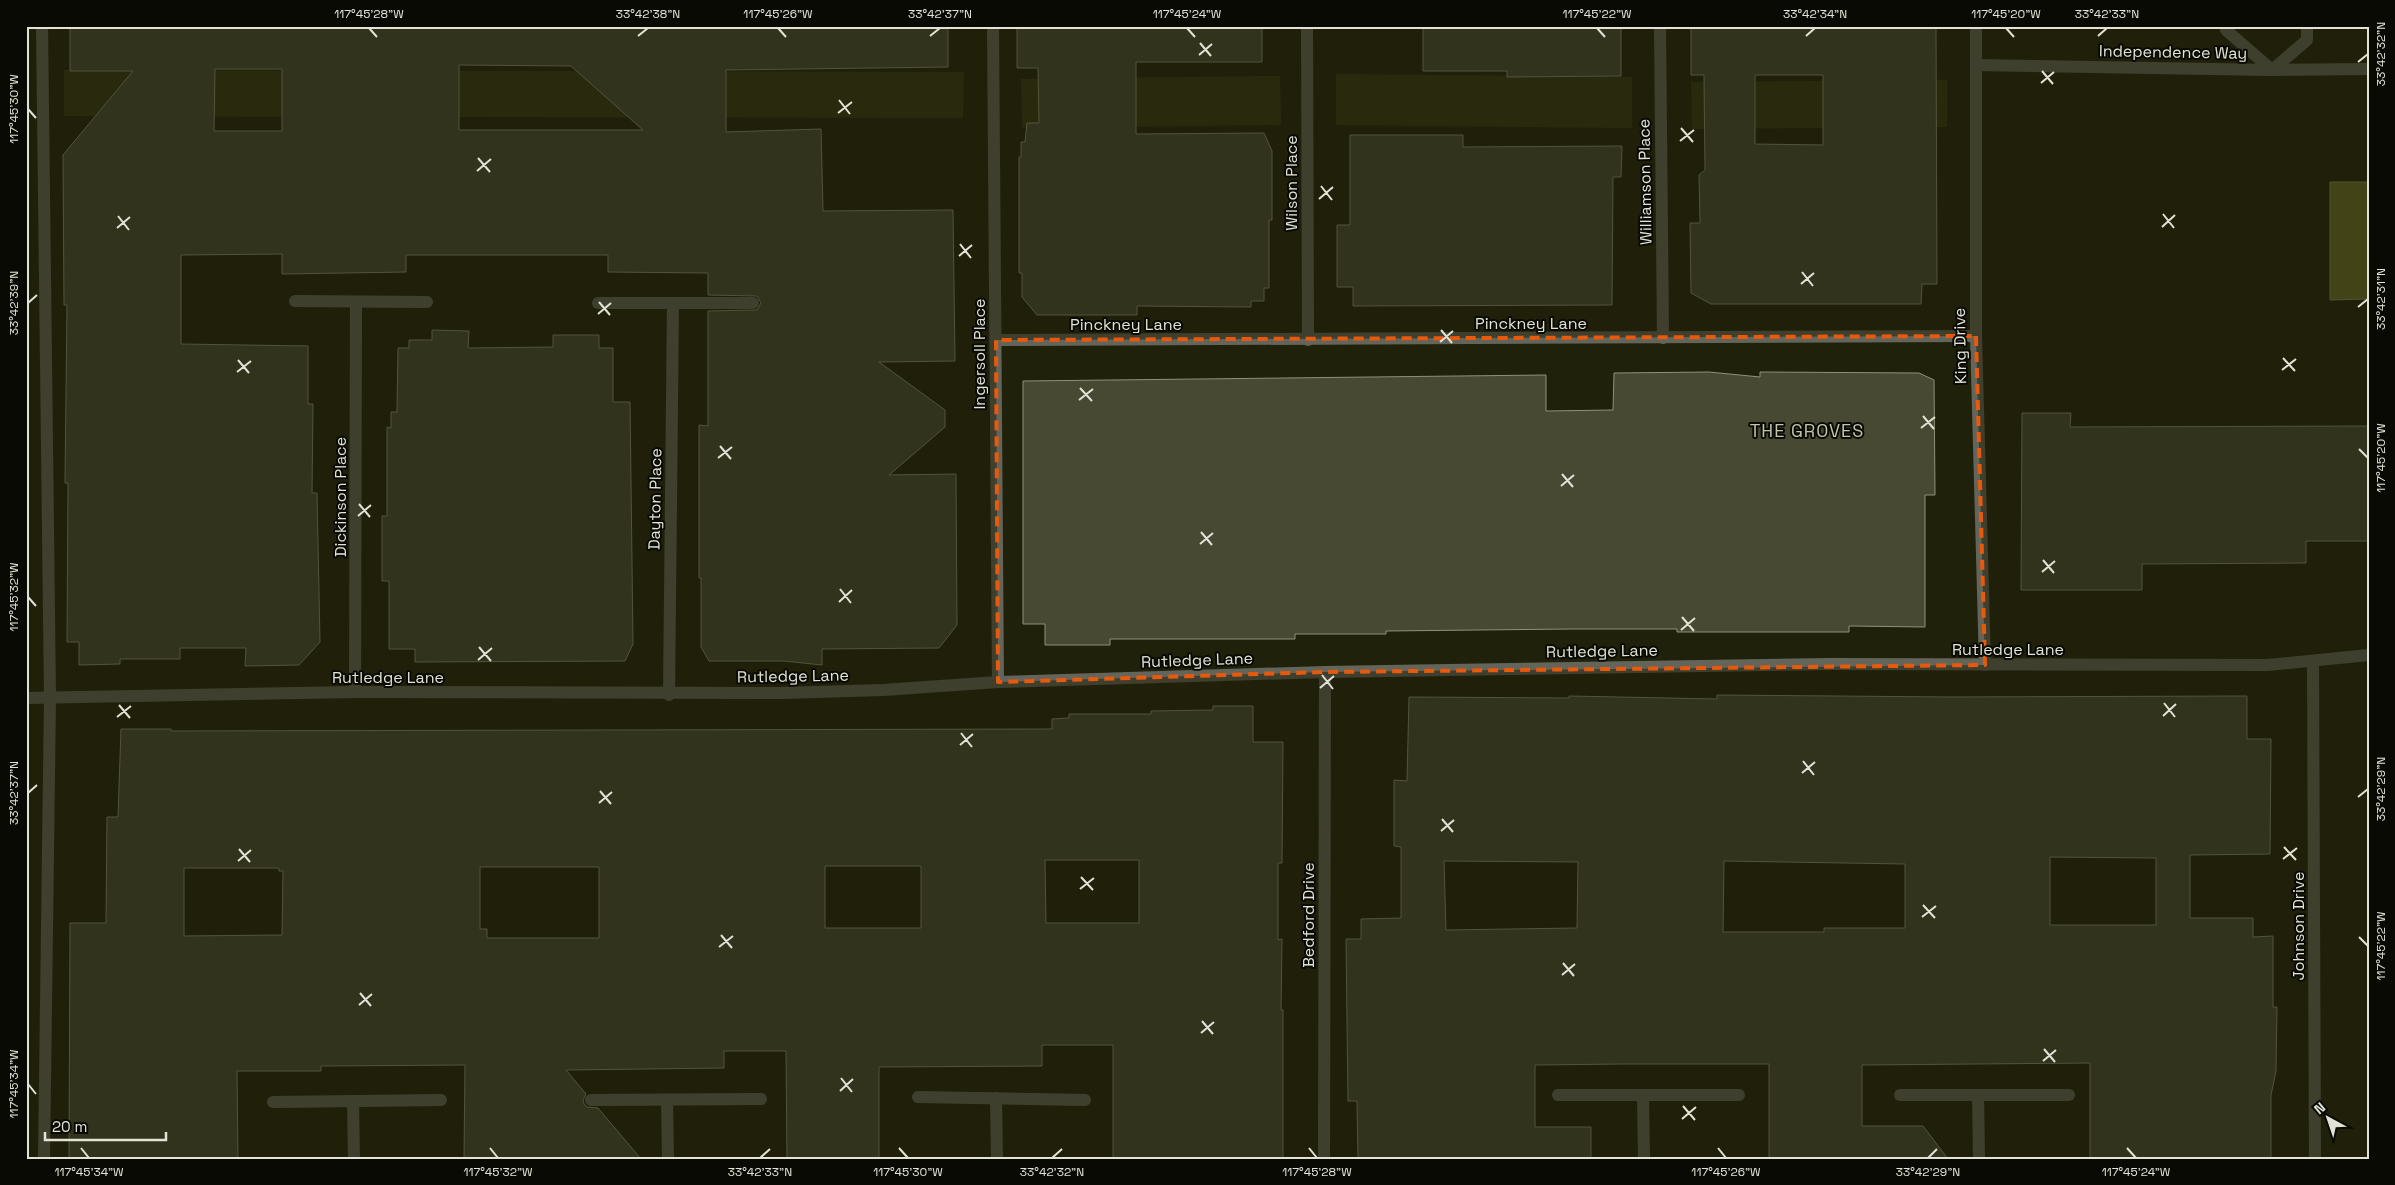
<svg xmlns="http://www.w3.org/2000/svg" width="2395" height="1185" font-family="'Space Grotesk',sans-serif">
	<rect width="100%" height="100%" fill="#20210b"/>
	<!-- green -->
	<g fill="#333510">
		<path d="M 64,70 L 964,72 L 963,118 L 64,116 Z"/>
		<path d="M 1336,74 L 1632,77 L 1632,128 L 1336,125 Z"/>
		<path d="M 1280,76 L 1281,125 L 1022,128 L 1021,79 Z"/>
		<path d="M 1947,80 L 1947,127 L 1692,129 L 1691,82 Z"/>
	</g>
	<!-- water -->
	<path fill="#6c6f26" stroke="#8f925b" d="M 2330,182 L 2369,182 L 2369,299 L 2330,300 Z"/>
	<!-- building -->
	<g fill="#484933" stroke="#8f9178" fill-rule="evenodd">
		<path d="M 70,26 L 948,26 L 948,67 L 726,70 L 726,132 L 821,129 L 823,211 L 953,210 L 955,361 L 879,362 L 945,410 L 945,427 L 889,475 L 956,474 L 957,625 L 939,648 L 822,649 L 822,665 L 784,661 L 709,661 L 701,647 L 701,578 L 699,578 L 699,425 L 708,426 L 708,311 L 757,310 L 761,303 L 757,296 L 708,295 L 708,273 L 608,272 L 608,255 L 406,255 L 406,272 L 282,274 L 282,254 L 181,255 L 181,344 L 308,346 L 308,404 L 313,404 L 312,493 L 317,493 L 320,642 L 299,665 L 245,666 L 246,648 L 180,648 L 180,659 L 120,659 L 120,664 L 79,665 L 79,642 L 67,642 L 68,483 L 65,483 L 67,305 L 64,305 L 63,155 L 133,71 L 70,71 ZM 459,65 L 571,66 L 643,130 L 459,130 ZM 215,69 L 282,69 L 282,131 L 214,131 Z"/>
		<path d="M 1017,26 L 1262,26 L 1262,62 L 1136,62 L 1136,134 L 1264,133 L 1272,151 L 1272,220 L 1269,220 L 1269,288 L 1264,288 L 1264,301 L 1251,301 L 1251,307 L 1137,306 L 1137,315 L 1037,315 L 1022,297 L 1022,273 L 1019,273 L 1019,157 L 1021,157 L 1021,142 L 1025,142 L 1027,123 L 1039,123 L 1038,68 L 1017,68 Z"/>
		<path d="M 1423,26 L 1621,26 L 1621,76 L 1507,77 L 1507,71 L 1423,71 Z"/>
		<path d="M 1691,26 L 1936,26 L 1937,284 L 1922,284 L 1921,304 L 1711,304 L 1691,293 L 1690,223 L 1700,223 L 1699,175 L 1705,170 L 1704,75 L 1691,75 ZM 1755,75 L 1823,75 L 1823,145 L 1755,144 Z"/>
		<path d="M 1350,135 L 1463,135 L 1463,147 L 1622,146 L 1621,177 L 1613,177 L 1612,305 L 1353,306 L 1353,287 L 1337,287 L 1337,225 L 1350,225 Z"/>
		<path d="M 432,330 L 469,331 L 468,348 L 553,347 L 553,335 L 599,335 L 599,348 L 613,348 L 613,402 L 630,402 L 633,644 L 625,661 L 415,662 L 415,649 L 389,649 L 389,581 L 382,581 L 382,516 L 387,516 L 387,427 L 391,428 L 391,412 L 397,412 L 398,348 L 409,348 L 409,340 L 432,340 Z"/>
		<path d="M 1709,372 L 1760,377 L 1760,372 L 1919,373 L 1934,380 L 1935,495 L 1925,495 L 1925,627 L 1849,626 L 1849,632 L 1677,632 L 1677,629 L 1572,629 L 1386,631 L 1386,634 L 1295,634 L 1295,639 L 1110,639 L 1110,645 L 1045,645 L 1045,624 L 1023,624 L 1023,381 L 1546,375 L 1546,411 L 1613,410 L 1614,373 Z"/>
		<path d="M 2022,413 L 2071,413 L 2070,427 L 2369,426 L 2369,541 L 2306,541 L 2306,563 L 2142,564 L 2142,590 L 2021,590 Z"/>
		<path d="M 1717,695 L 1950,697 L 2247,696 L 2247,739 L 2271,739 L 2270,854 L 2190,855 L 2190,918 L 2253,918 L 2253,937 L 2273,936 L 2273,1007 L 2277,1007 L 2276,1071 L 2271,1095 L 2271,1159 L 2090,1159 L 2090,1063 L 1862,1065 L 1862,1126 L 1923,1126 L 1948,1159 L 1769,1159 L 1769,1064 L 1622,1064 L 1535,1065 L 1535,1127 L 1591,1127 L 1591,1159 L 1358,1159 L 1357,1101 L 1348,1101 L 1346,939 L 1361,939 L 1361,919 L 1401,918 L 1401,847 L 1394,846 L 1394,780 L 1407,781 L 1409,697 L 1569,698 L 1569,696 L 1717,699 ZM 2050,857 L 2156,858 L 2156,925 L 2050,925 ZM 1444,861 L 1578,862 L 1577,928 L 1446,930 ZM 1724,861 L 1905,864 L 1905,928 L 1824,928 L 1824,932 L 1723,932 Z"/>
		<path d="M 1213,706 L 1253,706 L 1253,742 L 1283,742 L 1282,863 L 1278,863 L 1278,940 L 1282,939 L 1281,1010 L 1283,1010 L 1283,1159 L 1113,1159 L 1113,1045 L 1042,1045 L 1042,1066 L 879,1067 L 879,1159 L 787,1159 L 786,1051 L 724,1051 L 724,1068 L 566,1070 L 586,1094 L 583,1100 L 584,1104 L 587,1107 L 598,1108 L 641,1159 L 464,1159 L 465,1065 L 321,1066 L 321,1071 L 237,1071 L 238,1159 L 69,1159 L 70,923 L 106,923 L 107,817 L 118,817 L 121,729 L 171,729 L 171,731 L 1052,729 L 1052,719 L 1069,718 L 1069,714 L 1151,714 L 1151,711 L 1213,710 ZM 1045,860 L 1139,860 L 1139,923 L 1046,923 ZM 825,866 L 921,866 L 921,928 L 825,928 ZM 480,867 L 599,867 L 599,938 L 487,938 L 487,929 L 480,929 ZM 184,868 L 279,868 L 279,871 L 283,871 L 282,935 L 184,936 Z"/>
	</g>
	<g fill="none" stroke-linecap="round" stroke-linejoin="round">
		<!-- minor -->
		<g stroke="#64655a" stroke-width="12">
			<path d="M 42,26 L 50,698 L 44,1159"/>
			<path d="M 993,26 L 998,682"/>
			<path d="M 1307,26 L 1308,340"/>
			<path d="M 1660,26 L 1663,338"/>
			<path d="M 1976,26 L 1976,336 L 1985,665"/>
			<path d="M 2226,26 L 2226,30 L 2272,70 L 2307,40 L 2307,26"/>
			<path d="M 1976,65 L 2272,70 L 2369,69"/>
			<path d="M 295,301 L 427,302"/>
			<path d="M 598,303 L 753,303"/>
			<path d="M 996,340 L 1976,336"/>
			<path d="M 2313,662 L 2315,1159"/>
			<path d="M 355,692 L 356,303"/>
			<path d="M 669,695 L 673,303"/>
			<path d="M 26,698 L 355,692 L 781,693 L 883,690 L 998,682 L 1325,672 L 1829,664 L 2268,665 L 2369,655"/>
			<path d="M 1558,1095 L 1739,1095"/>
			<path d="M 1900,1095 L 2069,1095"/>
			<path d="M 1978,1095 L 1979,1159"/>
			<path d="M 1643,1096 L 1644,1159"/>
			<path d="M 918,1097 L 1085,1100"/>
			<path d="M 996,1098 L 997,1159"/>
			<path d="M 591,1100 L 761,1099"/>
			<path d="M 667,1100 L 668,1159"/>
			<path d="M 353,1101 L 354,1159"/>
			<path d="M 273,1102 L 441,1100"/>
			<path d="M 1324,1159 L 1325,672"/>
		</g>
	</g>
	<!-- marked area -->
	<path d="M0 0H2395V1185H0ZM 1976,336 L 1985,665 L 1325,672 L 998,682 L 996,340 Z" fill="#20210b" fill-opacity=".55" fill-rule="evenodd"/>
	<path fill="none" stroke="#e8590c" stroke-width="4" stroke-dasharray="10 6" stroke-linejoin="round" d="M 1976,336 L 1985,665 L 1325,672 L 998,682 L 996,340 Z"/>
	<!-- ticks -->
	<path fill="none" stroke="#e2e3d6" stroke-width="2" d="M 369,28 L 377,37M 778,28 L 786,37M 1187,28 L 1195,37M 1597,28 L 1605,37M 2006,28 L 2014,37M 638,36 L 648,28M 930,36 L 940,28M 1806,36 L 1815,28M 2098,36 L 2107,28M 1200,43 L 1211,56M 1199,55 L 1212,44M 2358,62 L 2368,54M 2042,71 L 2053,84M 2041,83 L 2054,72M 839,100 L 850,114M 28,109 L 36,118M 838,113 L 852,102M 1681,128 L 1693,142M 1680,141 L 1694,130M 478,158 L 490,172M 477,171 L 491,159M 1321,186 L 1332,200M 1319,199 L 1333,187M 2163,214 L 2174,228M 118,216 L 129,230M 2162,227 L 2175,215M 117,228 L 130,217M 960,244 L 971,258M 959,256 L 972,245M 1802,272 L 1813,286M 1801,284 L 1814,273M 599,302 L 610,315M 28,303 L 37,295M 2358,307 L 2368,299M 598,314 L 611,303M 1441,330 L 1452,343M 1440,342 L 1453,331M 2283,358 L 2295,371M 238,360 L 249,373M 2282,370 L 2296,359M 237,372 L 251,361M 1080,388 L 1092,401M 1079,400 L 1093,389M 1923,416 L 1934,429M 1921,428 L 1935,417M 720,446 L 731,459M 2359,449 L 2368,458M 718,458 L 732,447M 1562,474 L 1573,487M 1561,486 L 1574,475M 359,504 L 370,517M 358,516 L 371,505M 1201,532 L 1212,545M 1200,544 L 1213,533M 2043,560 L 2054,573M 2042,572 L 2055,561M 840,589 L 851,603M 28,597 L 36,606M 839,602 L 852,590M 1682,617 L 1694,631M 1681,630 L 1695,618M 479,647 L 491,661M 478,660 L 492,648M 1322,675 L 1333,689M 1320,688 L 1334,676M 2164,703 L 2175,717M 119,705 L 130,718M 2163,716 L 2176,704M 117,717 L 131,706M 961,733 L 972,747M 960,745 L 973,734M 1803,761 L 1814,775M 1802,773 L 1815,762M 600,791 L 611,804M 28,793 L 37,785M 2358,797 L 2368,789M 599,803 L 612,792M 1442,819 L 1453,832M 1441,831 L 1454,820M 2284,847 L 2296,860M 239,849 L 250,862M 2283,859 L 2297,848M 238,861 L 251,850M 1081,877 L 1093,890M 1080,889 L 1094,878M 1923,905 L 1935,918M 1922,917 L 1936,906M 721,935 L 732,948M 2359,937 L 2368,946M 719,947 L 733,936M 1563,963 L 1574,976M 1562,975 L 1575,964M 360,993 L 371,1006M 359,1005 L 372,994M 1202,1021 L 1213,1034M 1201,1033 L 1214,1022M 2044,1049 L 2055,1062M 2043,1061 L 2056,1050M 841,1078 L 852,1092M 28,1084 L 36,1094M 840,1091 L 853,1079M 1683,1106 L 1695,1120M 1682,1119 L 1696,1107M 81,1148 L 89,1158M 490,1148 L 498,1158M 899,1148 L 908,1158M 1309,1148 L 1317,1158M 1718,1148 L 1726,1158M 2127,1148 L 2136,1158M 760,1158 L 770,1149M 1052,1158 L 1062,1149M 1928,1158 L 1937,1149"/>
	<g text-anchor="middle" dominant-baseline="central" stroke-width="4" stroke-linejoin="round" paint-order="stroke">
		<!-- street labels -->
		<g font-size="16" fill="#e2e3d6" stroke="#090a03">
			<text transform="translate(2173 52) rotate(1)">Independence Way</text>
			<text transform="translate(1645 182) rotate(-91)">Williamson Place</text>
			<text transform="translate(1291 183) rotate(-90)">Wilson Place</text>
			<text x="1531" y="323">Pinckney Lane</text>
			<text x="1126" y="324">Pinckney Lane</text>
			<text transform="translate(1960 346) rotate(-91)">King Drive</text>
			<text transform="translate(979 354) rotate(-90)">Ingersoll Place</text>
			<text transform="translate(340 497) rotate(-90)">Dickinson Place</text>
			<text transform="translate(655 499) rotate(-89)">Dayton Place</text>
			<text x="2008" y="649">Rutledge Lane</text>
			<text transform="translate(1602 651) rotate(-1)">Rutledge Lane</text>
			<text transform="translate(1197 660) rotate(-2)">Rutledge Lane</text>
			<text transform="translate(793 676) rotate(-1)">Rutledge Lane</text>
			<text x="388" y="677">Rutledge Lane</text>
			<text transform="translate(1308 915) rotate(-90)">Bedford Drive</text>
			<text transform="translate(2298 926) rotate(-90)">Johnson Drive</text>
		</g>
		<!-- neighbourhood labels -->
		<g font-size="18" letter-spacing="1" fill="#c3c5ab" stroke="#090a03">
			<text x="1807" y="430">THE GROVES</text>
		</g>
	</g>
	<!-- border -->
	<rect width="2395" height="1185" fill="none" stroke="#090a03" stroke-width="55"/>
	<!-- north arrow -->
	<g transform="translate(2328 1118) rotate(320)" stroke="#090a03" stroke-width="4" paint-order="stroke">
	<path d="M0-4L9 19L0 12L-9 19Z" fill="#e2e3d6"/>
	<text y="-8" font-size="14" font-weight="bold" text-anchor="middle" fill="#e2e3d6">N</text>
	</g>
	<!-- scale -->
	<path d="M45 1132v8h121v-8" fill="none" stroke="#e2e3d6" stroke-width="2.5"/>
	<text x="52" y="1132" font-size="15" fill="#e2e3d6" stroke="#090a03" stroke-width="4" paint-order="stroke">20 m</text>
	<rect x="28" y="28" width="2340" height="1130" fill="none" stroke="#e2e3d6" stroke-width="2"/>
	<g font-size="12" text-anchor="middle" fill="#e2e3d6">
		<text x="369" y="18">117°45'28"W</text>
		<text x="648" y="18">33°42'38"N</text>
		<text x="778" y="18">117°45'26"W</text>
		<text x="940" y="18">33°42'37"N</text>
		<text x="1187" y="18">117°45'24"W</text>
		<text x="1597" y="18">117°45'22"W</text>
		<text x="1815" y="18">33°42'34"N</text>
		<text x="2006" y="18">117°45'20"W</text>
		<text x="2107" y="18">33°42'33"N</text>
		<text transform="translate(2381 54) rotate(-90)" y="4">33°42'32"N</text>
		<text transform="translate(14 109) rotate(-90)" y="4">117°45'30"W</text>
		<text transform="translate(2381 299) rotate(-90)" y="4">33°42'31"N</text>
		<text transform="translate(14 303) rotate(-90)" y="4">33°42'39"N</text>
		<text transform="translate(2381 458) rotate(-90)" y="4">117°45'20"W</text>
		<text transform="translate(14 597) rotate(-90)" y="4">117°45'32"W</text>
		<text transform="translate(2381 789) rotate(-90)" y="4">33°42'29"N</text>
		<text transform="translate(14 793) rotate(-90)" y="4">33°42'37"N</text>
		<text transform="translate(2381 946) rotate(-90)" y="4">117°45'22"W</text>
		<text transform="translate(14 1084) rotate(-90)" y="4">117°45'34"W</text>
		<text x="89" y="1176">117°45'34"W</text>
		<text x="498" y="1176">117°45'32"W</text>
		<text x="760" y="1176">33°42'33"N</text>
		<text x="908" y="1176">117°45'30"W</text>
		<text x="1052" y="1176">33°42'32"N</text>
		<text x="1317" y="1176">117°45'28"W</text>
		<text x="1726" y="1176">117°45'26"W</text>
		<text x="1928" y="1176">33°42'29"N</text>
		<text x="2136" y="1176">117°45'24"W</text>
	</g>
</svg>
